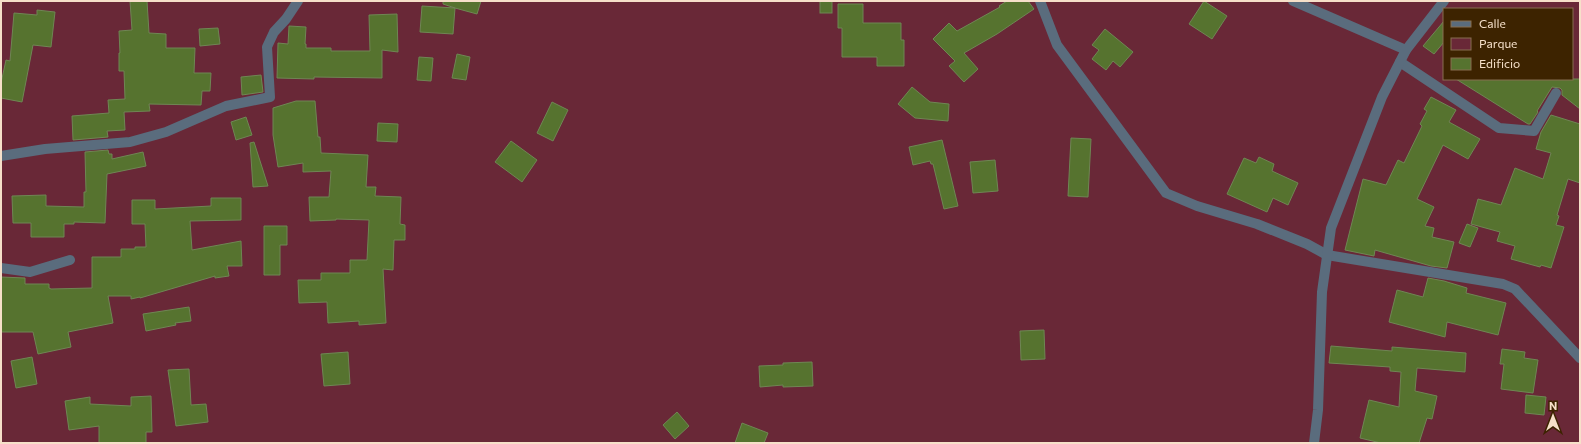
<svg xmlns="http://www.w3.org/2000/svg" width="1581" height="444" font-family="Commissioner,sans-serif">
	<rect width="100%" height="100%" fill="#482d0a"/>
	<!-- green -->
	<path fill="#692837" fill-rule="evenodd" d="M 1,1 L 1580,1 L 1580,443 L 1,443 ZM 1444,9 L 1572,9 L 1572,79 L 1444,79 Z"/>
	<!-- building -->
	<g fill="#56732f" stroke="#6f8654">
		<path d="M 130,1 L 147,1 L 149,33 L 166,34 L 166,48 L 195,48 L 194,73 L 211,73 L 210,91 L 202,91 L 201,105 L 149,104 L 150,111 L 124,112 L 125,130 L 107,131 L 108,137 L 73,140 L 72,116 L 109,113 L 108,100 L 125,99 L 124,71 L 119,71 L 119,53 L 120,53 L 119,31 L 132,30 Z"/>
		<path d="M 443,1 L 481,1 L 477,14 L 455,8 L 453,34 L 420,32 L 422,6 L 455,8 L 443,4 Z"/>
		<rect x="820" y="1" width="12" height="12"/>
		<path d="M 1007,1 L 1028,1 L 1034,9 L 997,34 L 964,53 L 978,69 L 964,82 L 949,66 L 955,61 L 933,39 L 949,23 L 957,31 L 1000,7 L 999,6 Z"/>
		<path d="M 1204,1 L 1227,16 L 1212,39 L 1189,24 Z"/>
		<path d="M 838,4 L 863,4 L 863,23 L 901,23 L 901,40 L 904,40 L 904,66 L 877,66 L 877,57 L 842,57 L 842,28 L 838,28 Z"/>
		<path d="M 37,10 L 55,12 L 51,47 L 33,45 L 22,102 L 1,98 L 1,83 L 6,60 L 10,61 L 14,13 L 37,15 Z"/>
		<path d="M 397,14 L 398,52 L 382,50 L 382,78 L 314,77 L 314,79 L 277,78 L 278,43 L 288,44 L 289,26 L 306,27 L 305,44 L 306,44 L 306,48 L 331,48 L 331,51 L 370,51 L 369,15 Z"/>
		<path d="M 1444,21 L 1444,42 L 1434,54 L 1423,46 Z"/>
		<path d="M 218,28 L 220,44 L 200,46 L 199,29 Z"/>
		<path d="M 1105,29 L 1133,52 L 1120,67 L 1113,61 L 1106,70 L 1092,59 L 1099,50 L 1092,45 Z"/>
		<path d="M 457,54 L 470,57 L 466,80 L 452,78 Z"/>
		<path d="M 419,57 L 433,58 L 431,81 L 417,80 Z"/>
		<path d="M 261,75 L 263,92 L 242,95 L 241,77 Z"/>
		<path d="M 1456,79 L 1580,79 L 1580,109 L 1562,95 L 1562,90 L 1560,88 L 1552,87 L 1537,111 L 1538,112 L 1530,124 L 1528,124 Z"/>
		<path d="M 912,87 L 930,102 L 949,104 L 948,121 L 915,118 L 898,104 Z"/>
		<path d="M 1431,97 L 1456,110 L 1449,122 L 1480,139 L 1468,159 L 1443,145 L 1417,199 L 1434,207 L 1425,226 L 1434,228 L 1432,237 L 1454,242 L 1447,268 L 1431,266 L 1375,250 L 1374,256 L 1345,250 L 1363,179 L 1386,185 L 1398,160 L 1404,163 L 1422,126 L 1420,124 L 1427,111 L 1424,109 Z"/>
		<path d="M 296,101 L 315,101 L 318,137 L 320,137 L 321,153 L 368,155 L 366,187 L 376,187 L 375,196 L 401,197 L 400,224 L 405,225 L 405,240 L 394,240 L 393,270 L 383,269 L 386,323 L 359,325 L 359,321 L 328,323 L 327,302 L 299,303 L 298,280 L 321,280 L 321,273 L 350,273 L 350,260 L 367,260 L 369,220 L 336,219 L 336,220 L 310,221 L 309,197 L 329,197 L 331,171 L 303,172 L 303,163 L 278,167 L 273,135 L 273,108 Z"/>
		<path d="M 552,102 L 568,110 L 553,141 L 537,133 Z"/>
		<path d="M 1551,115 L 1580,124 L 1580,183 L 1568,179 L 1557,215 L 1559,216 L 1556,225 L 1564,227 L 1551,268 L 1541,265 L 1540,267 L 1511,259 L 1515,246 L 1497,241 L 1500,232 L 1471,224 L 1478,199 L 1501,205 L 1515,168 L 1543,179 L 1551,153 L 1536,149 L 1541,132 Z"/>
		<path d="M 246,117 L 252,135 L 236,140 L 231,122 Z"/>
		<path d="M 378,123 L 398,124 L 397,142 L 377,141 Z"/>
		<path d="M 1071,138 L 1091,139 L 1088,197 L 1068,196 Z"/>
		<path d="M 942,140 L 958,206 L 944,209 L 933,164 L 931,164 L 930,161 L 913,165 L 909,147 Z"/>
		<path d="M 511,141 L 537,160 L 522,182 L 495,162 Z"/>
		<path d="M 254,142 L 268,186 L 253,187 L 250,143 Z"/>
		<path d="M 108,150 L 109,154 L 112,154 L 112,159 L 143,152 L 146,166 L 107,174 L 105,223 L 74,222 L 74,224 L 64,224 L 64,237 L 31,237 L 31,223 L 13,223 L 12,196 L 46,195 L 46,206 L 84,207 L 84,192 L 86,192 L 85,152 Z"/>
		<path d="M 1259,157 L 1274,164 L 1272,171 L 1298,183 L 1288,205 L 1273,198 L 1267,212 L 1227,194 L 1244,158 L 1256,163 Z"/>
		<path d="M 995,160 L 998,191 L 973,193 L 970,162 Z"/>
		<path d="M 211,198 L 241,198 L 241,220 L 190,221 L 192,250 L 241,241 L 242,266 L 227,266 L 229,276 L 215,278 L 215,276 L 140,298 L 140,297 L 131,299 L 131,296 L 108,296 L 113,323 L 68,332 L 71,347 L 38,354 L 33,332 L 1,332 L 1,277 L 25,278 L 25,284 L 49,284 L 49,288 L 51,289 L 92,288 L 92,257 L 121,257 L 121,249 L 135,249 L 135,247 L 146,247 L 145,224 L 132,224 L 132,200 L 155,200 L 155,209 L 211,206 Z"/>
		<path d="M 1467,224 L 1478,228 L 1470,247 L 1459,243 Z"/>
		<path d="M 264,226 L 287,226 L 287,245 L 280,245 L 280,275 L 264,275 Z"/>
		<path d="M 1428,278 L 1444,281 L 1467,288 L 1466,293 L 1506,303 L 1498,335 L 1447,322 L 1445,337 L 1389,322 L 1397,290 L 1423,297 Z"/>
		<path d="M 189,307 L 191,321 L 175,323 L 176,325 L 146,331 L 143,314 Z"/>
		<path d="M 1044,330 L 1045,359 L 1021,360 L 1020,331 Z"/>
		<path d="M 1331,346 L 1392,351 L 1392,347 L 1466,353 L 1465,372 L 1417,368 L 1415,391 L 1437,396 L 1432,419 L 1427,418 L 1419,443 L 1381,443 L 1360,438 L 1369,400 L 1399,407 L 1401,372 L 1390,371 L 1390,367 L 1329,363 Z"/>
		<path d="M 1502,349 L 1525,352 L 1524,358 L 1538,360 L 1533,393 L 1501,389 L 1504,364 L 1500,364 Z"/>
		<path d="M 348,352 L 350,384 L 324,386 L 321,354 Z"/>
		<path d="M 32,357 L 37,384 L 16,388 L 11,361 Z"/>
		<path d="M 812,362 L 813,386 L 783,387 L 783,385 L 760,387 L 759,366 L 783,365 L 783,363 Z"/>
		<path d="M 189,369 L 191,405 L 206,404 L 208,422 L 176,426 L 168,370 Z"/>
		<path d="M 1526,395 L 1546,397 L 1544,415 L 1525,413 Z"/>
		<path d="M 151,396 L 152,432 L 146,432 L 146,443 L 99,443 L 99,426 L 69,430 L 65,401 L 90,397 L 90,404 L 131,406 L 131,397 Z"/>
		<path d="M 677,412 L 689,426 L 675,439 L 663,425 Z"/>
		<path d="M 742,423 L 768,433 L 764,443 L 735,443 Z"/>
	</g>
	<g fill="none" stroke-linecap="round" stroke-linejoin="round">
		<!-- minor -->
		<g stroke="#5a6c7d" stroke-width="10">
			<path d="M 1040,1 L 1057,45 L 1166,193 L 1197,206 L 1257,224 L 1307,244 L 1327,255 L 1503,284 L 1515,289 L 1580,358"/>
			<path d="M 1293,1 L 1406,50"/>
			<path d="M 1400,62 L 1499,128 L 1534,131 L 1556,93"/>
			<path d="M 1,156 L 45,149 L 130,142 L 166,132 L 226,106 L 270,97 L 267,47 L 274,32 L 286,19 L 298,1"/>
			<path d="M 1,268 L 30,272 L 70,260"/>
			<path d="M 1314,443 L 1318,410 L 1322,292 L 1331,228 L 1382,97 L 1406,50 L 1444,1"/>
		</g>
	</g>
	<!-- border -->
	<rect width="1581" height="444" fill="none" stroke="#f6e0c9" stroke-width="4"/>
	<!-- legend -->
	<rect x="1443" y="8" width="130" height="72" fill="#3d2300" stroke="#876f50"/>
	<rect x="1451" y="21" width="20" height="6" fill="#5a6c7d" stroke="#876f50"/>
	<text x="1479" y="28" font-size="12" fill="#f6e0c9">Calle</text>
	<rect x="1451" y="38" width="20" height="12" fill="#692837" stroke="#876f50"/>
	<text x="1479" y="48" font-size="12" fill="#f6e0c9">Parque</text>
	<rect x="1451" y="58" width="20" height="12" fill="#56732f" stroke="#876f50"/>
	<text x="1479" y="68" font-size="12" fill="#f6e0c9">Edificio</text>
	<!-- north arrow -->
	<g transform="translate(1553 416)" stroke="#3d2300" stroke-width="3" paint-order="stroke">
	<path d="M0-3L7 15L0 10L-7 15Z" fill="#f6e0c9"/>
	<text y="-6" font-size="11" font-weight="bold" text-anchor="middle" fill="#f6e0c9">N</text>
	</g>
</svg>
